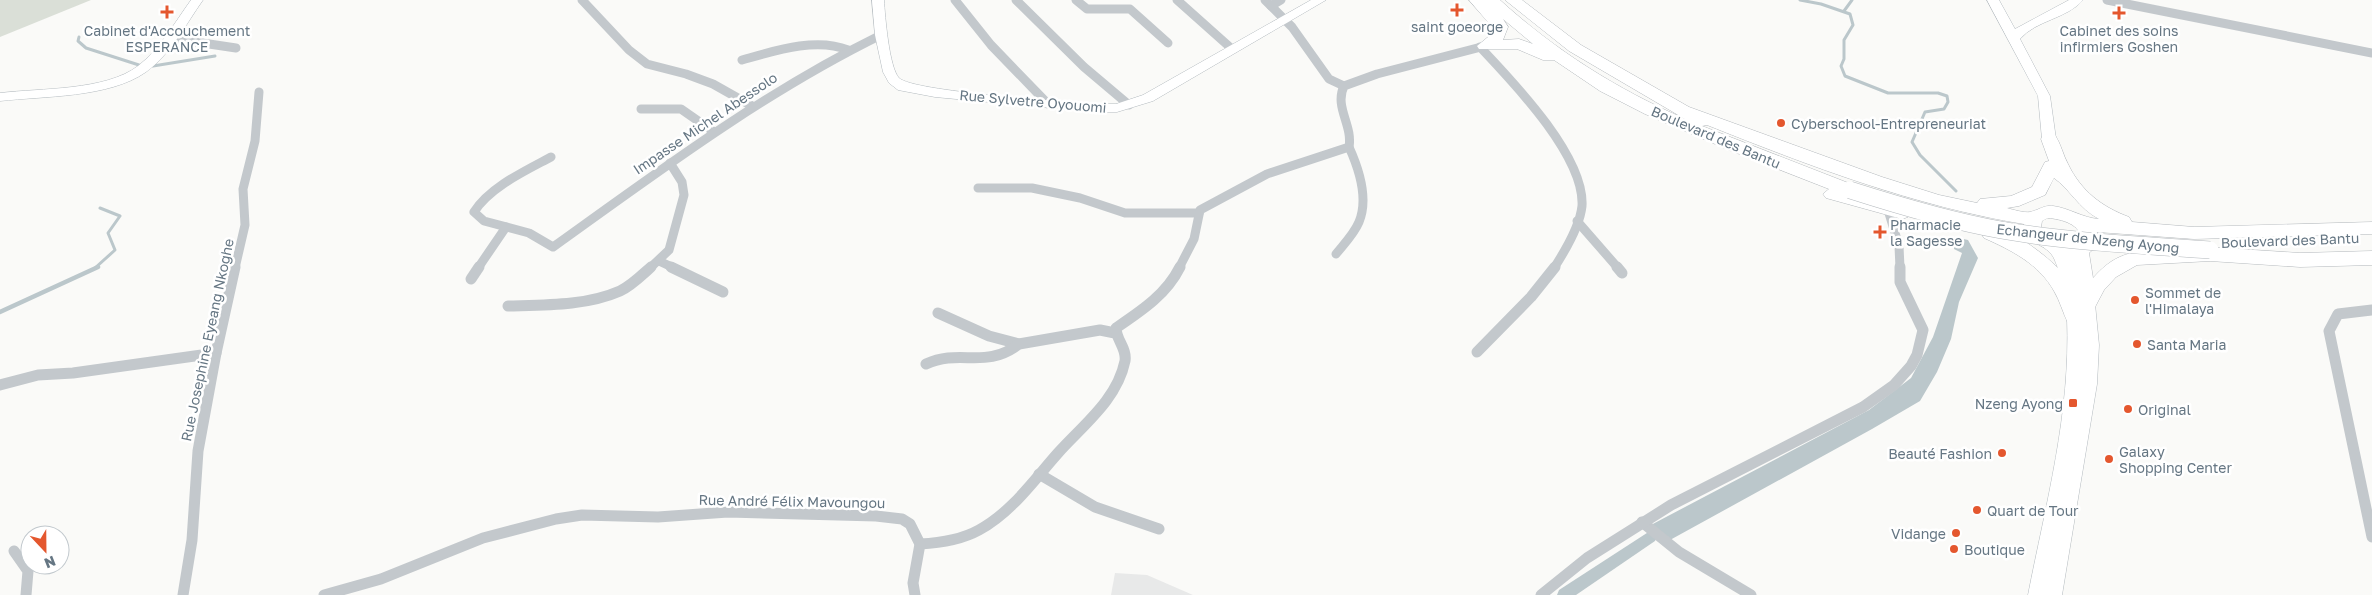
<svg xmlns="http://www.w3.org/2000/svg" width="2372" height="595" font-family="'Golos Text',sans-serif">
	<rect width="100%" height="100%" fill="#fafaf8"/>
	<!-- built -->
	<path fill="#e8e9e9" d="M 1115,573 L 1147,575 L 1193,595 L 1111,595 Z"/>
	<!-- green -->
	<path fill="#dadfd7" d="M 0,0 L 91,0 L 0,37 Z"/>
	<!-- water -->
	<path fill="#bbc7cb" d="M 1954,237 L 1968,240 L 1978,258 L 1959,302 L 1951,339 L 1937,372 L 1920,401 L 1872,429 L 1670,540 L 1649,526 L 1869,410 L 1911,378 L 1933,337 L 1962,253 L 1954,249 Z"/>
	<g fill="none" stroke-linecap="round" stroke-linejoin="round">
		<!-- stream-far1 -->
		<g stroke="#bbc7cb" stroke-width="3">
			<path d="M 1800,0 L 1821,4 L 1850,14 L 1853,25 L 1844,40 L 1844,59 L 1841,66 L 1845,76 L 1888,93 L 1938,93 L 1947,96 L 1948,102 L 1944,109 L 1925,112 L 1912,142 L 1920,155 L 1956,191"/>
			<path d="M 1844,11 L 1852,0"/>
			<path d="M 79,37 L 78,41 L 86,48 L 139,65"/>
			<path d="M 153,66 L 215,56"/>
			<path d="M 95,268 L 115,250 L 108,233 L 120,216 L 100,208"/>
		</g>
		<!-- stream -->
		<path stroke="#bbc7cb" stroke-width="4.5" d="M 0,312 L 98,267"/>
		<!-- canal -->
		<path fill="#bbc7cb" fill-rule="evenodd" d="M 1650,531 L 1655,533 L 1657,537 L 1655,541 L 1576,595 L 1557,595 L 1559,590 Z"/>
		<defs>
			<g id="secondary">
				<path d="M 191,0 L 203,0 C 186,24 170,55 146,72 C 109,98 44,96 0,101 L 0,93 C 41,88 105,91 138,66 C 160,49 175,22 191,0 Z"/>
				<path d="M 872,0 L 884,0 C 885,16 889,67 899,78 C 914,92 1065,101 1095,104 L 1116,104 L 1143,95 L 1311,0 L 1326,0 L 1153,101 L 1117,112 L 1095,112 L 935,97 L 898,90 L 889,83 L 883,72 L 875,35 Z"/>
				<path d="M 1987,0 L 1999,0 L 2015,29 L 2069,0 L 2083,0 C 2067,19 2036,20 2020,39 L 2050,96 L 2056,139 L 2054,142 L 2044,142 L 2042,139 L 2038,96 Z"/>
				<path d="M 2087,298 L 2092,300 L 2095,304 L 2099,345 L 2097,384 L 2062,595 L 2028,595 C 2046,503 2071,413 2067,318 L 2070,314 L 2075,312 L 2080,314 L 2079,304 L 2082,300 Z"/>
			</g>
			<path id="highway" d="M 1469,0 L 1500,0 C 1556,51 1617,89 1685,119 L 1569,51 L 1505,0 L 1522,0 L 1581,45 L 1689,107 L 1882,177 L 1939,195 L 1977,203 L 1980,199 L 2011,196 L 2032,187 L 2045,162 L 2049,161 L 2041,139 L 2043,135 L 2055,135 C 2061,144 2063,155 2068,164 C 2081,191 2102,207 2129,217 L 2132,222 L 2194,227 L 2372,222 L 2372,234 L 2194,239 L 2097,232 L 2099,244 L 2089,253 L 2093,278 C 2128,238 2152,259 2192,246 L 2300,253 L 2372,251 L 2372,265 L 2300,267 L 2210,261 L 2137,265 L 2116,277 L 2104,290 L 2094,309 L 2087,311 L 2081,309 L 2085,318 L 2082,323 L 2075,325 L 2068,323 C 2063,313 2060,301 2054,291 C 2039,264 2011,250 1984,238 L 1981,233 L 1984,228 C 2004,222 2044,254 2058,268 C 2056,264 2054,256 2050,253 C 2041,242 2026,245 2024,224 C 1914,206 1810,166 1707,125 L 1702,126 L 1856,186 L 1859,190 L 1856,194 L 1908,209 L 1911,213 L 1908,217 L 1902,219 L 1826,198 L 1823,194 L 1829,189 L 1729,150 L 1645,114 L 1600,91 L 1554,60 L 1543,60 L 1517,49 L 1479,49 L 1477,46 L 1488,37 L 1492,27 ZM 1503,19 L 1533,44 L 1519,39 L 1503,40 L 1508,27 ZM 2054,178 C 2070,189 2078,208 2099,219 C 2083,218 2069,208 2053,206 C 2044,205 2039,210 2030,212 C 2024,213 2014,210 2007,208 L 2019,206 L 2045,195 ZM 2048,218 C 2061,219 2082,224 2081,241 C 2068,247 2048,240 2041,227 L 2042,221 Z"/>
		</defs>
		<!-- secondary casing -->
		<use href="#secondary" stroke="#b3babf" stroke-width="1"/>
		<!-- highway casing -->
		<use href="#highway" stroke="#b4b9bd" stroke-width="1"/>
		<!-- street-far1 -->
		<g stroke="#c3c8cc" stroke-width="9">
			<path d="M 582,0 L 629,50 L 647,64 L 686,74 L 713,84 L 752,106"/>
			<path d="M 955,0 L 991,45 L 1048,104"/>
			<path d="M 1016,0 L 1084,67 L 1129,105"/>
			<path d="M 1076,0 L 1087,9 L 1130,9 L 1168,43"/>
			<path d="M 1177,0 L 1232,49"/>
			<path d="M 1265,0 L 1292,27 L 1329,79 L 1344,86"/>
			<path d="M 2107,0 L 2372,53"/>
			<path d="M 1271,6 L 1281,0"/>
			<path d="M 169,38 L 236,48"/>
			<path d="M 1480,47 C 1512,81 1585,156 1582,206 C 1580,226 1565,251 1554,268"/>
			<path d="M 742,60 C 774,51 816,37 848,50"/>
			<path d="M 641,109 L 681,109 L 714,132"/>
			<path d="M 551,157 C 525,171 490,187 474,212 L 484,221 L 529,233 L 553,247 C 659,171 763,93 881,35"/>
			<path d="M 978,188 L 1032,188 L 1080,198 L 1125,213 L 1199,213"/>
			<path d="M 1888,210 L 1899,246 L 1900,268"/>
			<path d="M 1577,221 L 1618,268"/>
			<path d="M 1336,254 C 1344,244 1354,234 1359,222 C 1369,198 1359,169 1349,147"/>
			<path d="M 659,261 L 674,268"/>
			<path d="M 235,268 L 245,225 L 243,189 L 255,141 L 259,92"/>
			<path d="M 478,268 L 506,227"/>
			<path d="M 650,268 L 669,250 L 684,195 L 682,182 L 670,163"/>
			<path d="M 1179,268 L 1194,239 L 1200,210 L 1267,174 L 1349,147 C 1353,125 1334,107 1344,86 L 1377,74 L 1485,46"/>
		</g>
		<!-- street -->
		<g stroke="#c3c8cc" stroke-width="11">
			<path d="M 671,267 L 723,292"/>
			<path d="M 1617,267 L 1622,273"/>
			<path d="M 471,279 L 479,267"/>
			<path d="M 508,306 C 545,305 586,306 620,291 C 631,286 642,275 651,267"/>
			<path d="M 2372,310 L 2338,314 L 2329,331 L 2372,537"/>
			<path d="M 938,313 L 989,336 L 1019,344"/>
			<path d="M 1477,352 L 1531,297 L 1555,267"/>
			<path d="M 926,364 C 961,348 985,370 1019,344 L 1100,330 L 1115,333"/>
			<path d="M 0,385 L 38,375 L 73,373 L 216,353"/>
			<path d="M 1039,474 L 1095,507 L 1159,529"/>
			<path d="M 1642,522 L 1679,552 L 1751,595"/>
			<path d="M 920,544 C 940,543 961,540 979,530 C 1012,512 1034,480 1058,453 C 1083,425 1117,400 1125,361 C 1127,348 1116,340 1116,328 C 1141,311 1166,295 1180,267"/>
			<path d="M 14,551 L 28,571 L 26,595"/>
			<path d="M 183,595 L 192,540 L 198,451 L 216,353 L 235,267"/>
			<path d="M 324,595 L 381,579 L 483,538 L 556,519 L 582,515 L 658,517 L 728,512 L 876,516 L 902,519 L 910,524 L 920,544 L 913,583 L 915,595"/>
			<path d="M 1541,595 L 1587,558 L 1671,505 L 1863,407 L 1894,385 L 1911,366 L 1917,355 L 1923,330 L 1900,282 L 1900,267"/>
		</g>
		<!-- secondary -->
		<use href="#secondary" fill="#fff" fill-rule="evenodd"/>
		<!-- highway -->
		<use href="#highway" fill="#fff" fill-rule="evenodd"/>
		<defs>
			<path id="highway-bridge" d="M 1850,190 C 1900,206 1950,221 2001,230 C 2070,242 2140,245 2210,250"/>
		</defs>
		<!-- highway-bridge casing -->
		<use href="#highway-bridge" stroke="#b4b9bd" stroke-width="18" stroke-linecap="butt"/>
		<!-- highway-bridge -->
		<use href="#highway-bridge" stroke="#fff" stroke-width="17"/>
	</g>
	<!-- markers -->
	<g fill="#e4572e" stroke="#fff" stroke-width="2">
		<path d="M1454.5 2.5h5v5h5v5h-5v5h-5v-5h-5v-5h5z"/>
		<path d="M164.5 4.5h5v5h5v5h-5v5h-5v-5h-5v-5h5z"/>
		<path d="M2116.5 5.5h5v5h5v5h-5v5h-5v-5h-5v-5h5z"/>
		<circle cx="1781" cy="123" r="5"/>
		<path d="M1877.5 224.5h5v5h5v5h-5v5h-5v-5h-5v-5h5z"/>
		<circle cx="2135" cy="300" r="5"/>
		<circle cx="2137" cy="344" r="5"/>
		<rect x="2068" y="398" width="10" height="10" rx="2.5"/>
		<circle cx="2128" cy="409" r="5"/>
		<circle cx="2002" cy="453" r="5"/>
		<circle cx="2109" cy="459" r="5"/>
		<circle cx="1977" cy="510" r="5"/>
		<circle cx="1956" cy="533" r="5"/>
		<circle cx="1954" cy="549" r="5"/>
	</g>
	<g text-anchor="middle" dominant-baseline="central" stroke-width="5" stroke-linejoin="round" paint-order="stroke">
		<!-- poi labels -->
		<g font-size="14" fill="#657683" stroke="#fff" text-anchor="start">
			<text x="1457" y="26" text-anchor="middle">saint goeorge</text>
			<text x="167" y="30" text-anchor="middle">Cabinet d'Accouchement<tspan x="167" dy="16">ESPERANCE</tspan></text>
			<text x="2119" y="30" text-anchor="middle">Cabinet des soins<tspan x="2119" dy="16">infirmiers Goshen</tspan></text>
			<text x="1791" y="123">Cyberschool-Entrepreneuriat</text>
			<text x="1890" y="224">Pharmacie<tspan x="1890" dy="16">la Sagesse</tspan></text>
			<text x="2145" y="292">Sommet de<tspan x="2145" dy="16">l'Himalaya</tspan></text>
			<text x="2147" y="344">Santa Maria</text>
			<text x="2063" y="403" text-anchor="end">Nzeng Ayong</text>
			<text x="2138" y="409">Original</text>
			<text x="2119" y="451">Galaxy<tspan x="2119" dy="16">Shopping Center</tspan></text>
			<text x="1992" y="453" text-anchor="end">Beauté Fashion</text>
			<text x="1987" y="510">Quart de Tour</text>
			<text x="1946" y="533" text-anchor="end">Vidange</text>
			<text x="1964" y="549">Boutique</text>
		</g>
		<!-- street labels -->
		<g font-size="14" fill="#657683" stroke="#fff">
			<text transform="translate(1033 101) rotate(5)">Rue Sylvetre Oyouomi</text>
			<text transform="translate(705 123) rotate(-34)">Impasse Michel Abessolo</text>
			<text transform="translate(1716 137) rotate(23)">Boulevard des Bantu</text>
			<text transform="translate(2088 238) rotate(6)">Echangeur de Nzeng Ayong</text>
			<text transform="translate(2290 240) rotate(-2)">Boulevard des Bantu</text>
			<text transform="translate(207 340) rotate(-78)">Rue Josephine Eyeang Nkoghe</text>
			<text transform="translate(792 501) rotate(1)">Rue André Félix Mavoungou</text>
		</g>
	</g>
	<!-- north arrow -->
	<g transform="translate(45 550) rotate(158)"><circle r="24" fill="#ffffff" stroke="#c1c8cd"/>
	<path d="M0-4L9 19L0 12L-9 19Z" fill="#e4572e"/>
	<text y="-8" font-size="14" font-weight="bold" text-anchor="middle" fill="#657683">N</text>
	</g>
</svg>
